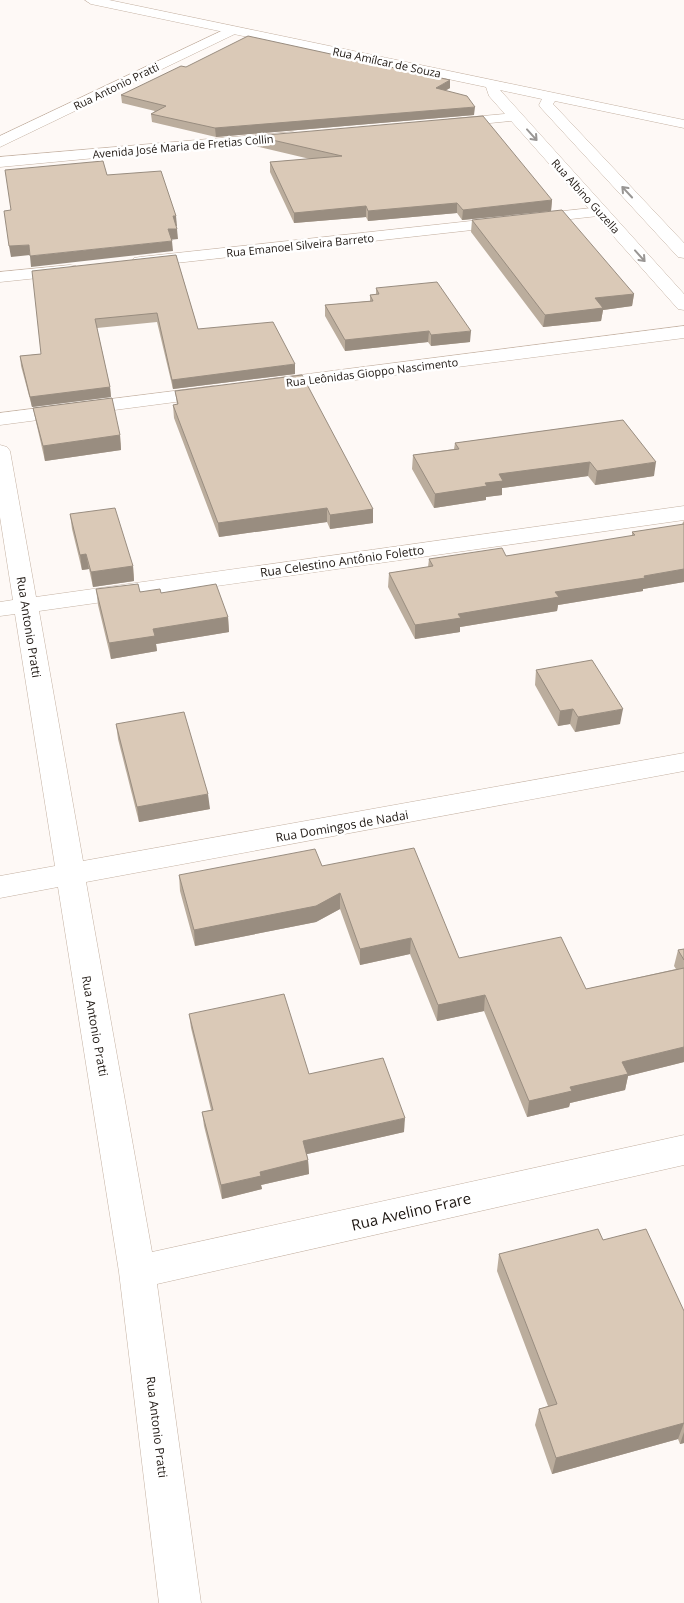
<svg xmlns="http://www.w3.org/2000/svg" width="684" height="1603" font-family="'Open Sans',sans-serif">
	<rect width="100%" height="100%" fill="#fef9f6"/>
	<g fill="none" stroke-linecap="round" stroke-linejoin="round">
		<defs>
			<g id="minor">
				<path d="M 232,26 L 238,30 L 237,33 L 0,147 L 0,136 Z"/>
				<path d="M 516,113 L 521,114 L 523,117 L 521,120 L 450,127 L 445,126 L 443,123 L 445,120 L 450,119 Z"/>
				<path d="M 292,132 L 297,133 L 299,136 L 297,139 L 0,167 L 0,157 Z"/>
				<path d="M 601,207 L 607,209 L 609,212 L 607,215 L 140,267 L 134,266 L 131,262 L 134,258 L 140,257 Z"/>
				<path d="M 70,265 L 76,266 L 79,270 L 76,274 L 0,282 L 0,272 Z"/>
				<path d="M 684,326 L 684,338 L 269,391 L 262,389 L 259,385 L 262,381 L 269,379 Z"/>
				<path d="M 214,386 L 221,388 L 224,392 L 221,396 L 0,425 L 0,413 Z"/>
				<path d="M 0,445 L 7,447 L 10,451 L 36,597 L 684,506 L 684,520 L 39,611 L 83,861 L 684,753 L 684,771 L 86,882 L 152,1252 L 684,1135 L 684,1165 L 157,1284 L 201,1603 L 159,1603 L 119,1272 L 58,887 L 0,898 L 0,876 L 55,866 L 15,614 L 0,616 L 0,602 L 13,600 L 0,517 Z"/>
			</g>
			<path id="tertiary" d="M 85,0 L 109,0 L 684,120 L 684,128 L 555,101 L 553,104 L 684,243 L 684,258 L 678,257 L 541,108 L 539,105 L 542,99 L 500,90 L 684,294 L 684,310 L 678,309 L 489,96 L 486,87 L 91,4 Z"/>
		</defs>
		<!-- minor casing -->
		<use href="#minor" stroke="#c4b1a2" stroke-width="1"/>
		<!-- tertiary casing -->
		<use href="#tertiary" stroke="#c4b1a2" stroke-width="1"/>
		<!-- minor -->
		<use href="#minor" fill="#fff" fill-rule="evenodd"/>
		<!-- tertiary -->
		<use href="#tertiary" fill="#fff" fill-rule="evenodd"/>
	</g>
	<!-- wall -->
	<g fill="#bbad9d">
		<path d="M 186,67 L 450,88 L 445,91 L 474,115 L 216,137 L 152,122 L 151,114 L 155,111 L 122,103 L 121,95 Z"/>
		<path d="M 255,136 L 552,200 L 551,211 L 462,220 L 457,213 L 368,221 L 366,217 L 294,223 L 270,172 L 270,162 L 310,159 L 255,146 Z"/>
		<path d="M 472,220 L 634,294 L 632,306 L 603,310 L 601,321 L 543,327 L 471,232 Z"/>
		<path d="M 176,255 L 198,329 L 295,374 L 173,389 L 157,322 L 97,328 L 110,387 L 111,397 L 32,407 L 21,366 L 20,356 L 41,354 Z"/>
		<path d="M 376,288 L 470,342 L 431,346 L 428,342 L 345,351 L 325,316 L 325,305 L 370,301 L 370,295 L 376,294 Z"/>
		<path d="M 175,391 L 373,509 L 373,523 L 330,529 L 327,522 L 219,537 L 174,418 L 173,405 L 177,404 Z"/>
		<path d="M 33,408 L 120,435 L 121,450 L 45,461 L 36,422 Z"/>
		<path d="M 623,420 L 654,476 L 595,485 L 588,476 L 502,488 L 502,495 L 486,497 L 486,500 L 434,508 L 412,469 L 413,455 L 454,449 L 455,443 Z"/>
		<path d="M 70,514 L 133,566 L 134,581 L 93,587 L 89,569 L 82,570 L 72,529 Z"/>
		<path d="M 684,521 L 684,582 L 643,589 L 643,591 L 558,605 L 557,611 L 460,627 L 460,632 L 415,639 L 388,587 L 389,573 L 428,567 L 429,559 L 506,556 L 632,536 L 632,532 L 682,525 L 683,522 Z"/>
		<path d="M 96,589 L 161,593 L 228,617 L 229,632 L 156,644 L 157,651 L 111,659 L 98,605 Z"/>
		<path d="M 536,670 L 620,724 L 575,732 L 570,724 L 558,726 L 535,685 Z"/>
		<path d="M 116,724 L 210,809 L 139,822 L 118,739 Z"/>
		<path d="M 322,866 L 459,958 L 586,989 L 676,969 L 674,966 L 678,950 L 684,949 L 684,1062 L 628,1076 L 625,1090 L 570,1103 L 569,1107 L 527,1117 L 484,1011 L 437,1021 L 410,954 L 360,965 L 340,909 L 316,922 L 195,946 L 180,891 L 179,875 Z"/>
		<path d="M 189,1014 L 309,1074 L 404,1132 L 307,1154 L 308,1160 L 309,1174 L 261,1185 L 262,1189 L 222,1199 L 204,1126 L 202,1112 L 211,1110 L 191,1028 Z"/>
		<path d="M 603,1240 L 684,1311 L 684,1443 L 680,1444 L 678,1439 L 552,1474 L 535,1425 L 539,1409 L 548,1406 L 497,1271 L 499,1254 Z"/>
	</g>
	<!-- shaded-wall -->
	<g fill="#998d80">
		<path d="M 450,80 L 450,88 L 435,96 L 436,88 Z"/>
		<path d="M 475,107 L 474,115 L 216,137 L 215,128 Z"/>
		<path d="M 552,200 L 551,211 L 462,220 L 463,210 Z"/>
		<path d="M 457,203 L 457,213 L 368,221 L 368,211 Z"/>
		<path d="M 366,206 L 366,217 L 294,223 L 294,213 Z"/>
		<path d="M 173,216 L 176,216 L 177,226 L 174,227 Z"/>
		<path d="M 168,229 L 177,229 L 178,239 L 169,240 Z"/>
		<path d="M 172,241 L 173,251 L 31,267 L 30,256 Z"/>
		<path d="M 29,245 L 30,255 L 11,257 L 9,246 Z"/>
		<path d="M 634,294 L 632,306 L 603,310 L 601,321 L 543,327 L 545,315 L 595,298 Z"/>
		<path d="M 429,331 L 428,342 L 345,351 L 345,340 Z"/>
		<path d="M 471,331 L 470,342 L 431,346 L 431,335 Z"/>
		<path d="M 295,364 L 295,374 L 173,389 L 172,380 Z"/>
		<path d="M 110,387 L 111,397 L 32,407 L 30,397 Z"/>
		<path d="M 120,435 L 121,450 L 45,461 L 43,446 Z"/>
		<path d="M 590,462 L 588,476 L 502,488 L 502,495 L 486,497 L 486,500 L 434,508 L 435,494 L 485,483 L 499,474 Z"/>
		<path d="M 656,462 L 654,476 L 595,485 L 597,471 Z"/>
		<path d="M 327,508 L 327,522 L 219,537 L 218,523 Z"/>
		<path d="M 373,509 L 373,523 L 330,529 L 330,515 Z"/>
		<path d="M 86,554 L 89,569 L 82,570 L 80,555 Z"/>
		<path d="M 133,566 L 134,581 L 93,587 L 91,572 Z"/>
		<path d="M 684,569 L 684,582 L 643,589 L 643,591 L 558,605 L 557,611 L 460,627 L 460,632 L 415,639 L 415,625 L 458,614 L 555,592 Z"/>
		<path d="M 228,617 L 229,632 L 156,644 L 157,651 L 111,659 L 109,643 L 153,629 Z"/>
		<path d="M 573,709 L 570,724 L 558,726 L 560,711 Z"/>
		<path d="M 623,709 L 620,724 L 575,732 L 578,717 Z"/>
		<path d="M 208,794 L 210,809 L 139,822 L 137,807 Z"/>
		<path d="M 340,893 L 340,909 L 316,922 L 195,946 L 194,930 Z"/>
		<path d="M 411,938 L 410,954 L 360,965 L 360,949 Z"/>
		<path d="M 485,995 L 484,1011 L 437,1021 L 438,1005 Z"/>
		<path d="M 684,1047 L 684,1062 L 628,1076 L 625,1090 L 570,1103 L 569,1107 L 527,1117 L 529,1101 L 570,1087 L 622,1062 Z"/>
		<path d="M 405,1118 L 404,1132 L 303,1155 L 303,1141 Z"/>
		<path d="M 308,1160 L 309,1174 L 261,1185 L 262,1189 L 222,1199 L 221,1185 L 260,1172 Z"/>
		<path d="M 684,1423 L 678,1439 L 552,1474 L 556,1458 Z"/>
		<path d="M 684,1432 L 684,1443 L 680,1444 Z"/>
	</g>
	<!-- building -->
	<g fill="#dac9b7" stroke="#998d80">
		<path d="M 248,36 L 450,80 L 436,88 L 467,96 L 475,107 L 215,128 L 151,114 L 166,106 L 121,95 L 181,66 L 186,67 Z"/>
		<path d="M 483,116 L 552,200 L 463,210 L 457,203 L 368,211 L 366,206 L 294,213 L 270,162 L 342,156 L 255,136 Z"/>
		<path d="M 103,161 L 107,175 L 161,171 L 176,216 L 173,216 L 177,229 L 168,229 L 172,241 L 30,256 L 29,245 L 9,246 L 4,211 L 11,210 L 5,170 Z"/>
		<path d="M 562,210 L 634,294 L 595,298 L 603,308 L 545,315 L 472,220 Z"/>
		<path d="M 176,255 L 198,329 L 273,322 L 295,364 L 172,380 L 157,313 L 95,319 L 110,387 L 30,397 L 20,356 L 41,354 L 32,271 Z"/>
		<path d="M 437,282 L 471,331 L 431,335 L 429,331 L 345,340 L 325,305 L 373,301 L 370,295 L 379,294 L 376,288 Z"/>
		<path d="M 302,375 L 373,509 L 330,515 L 327,508 L 218,523 L 173,405 L 178,404 L 175,391 Z"/>
		<path d="M 112,398 L 120,435 L 43,446 L 33,408 Z"/>
		<path d="M 623,420 L 656,462 L 597,471 L 590,462 L 499,474 L 503,481 L 485,483 L 487,486 L 435,494 L 413,455 L 459,449 L 455,443 Z"/>
		<path d="M 115,508 L 133,566 L 91,572 L 86,554 L 80,555 L 70,514 Z"/>
		<path d="M 684,524 L 684,569 L 644,576 L 645,578 L 555,592 L 559,597 L 458,614 L 461,618 L 415,625 L 389,573 L 433,566 L 429,559 L 502,548 L 506,556 L 635,535 L 632,532 Z"/>
		<path d="M 138,584 L 140,592 L 160,589 L 161,593 L 216,584 L 228,617 L 153,629 L 155,636 L 109,643 L 96,589 Z"/>
		<path d="M 592,660 L 623,709 L 578,717 L 573,709 L 560,711 L 536,670 Z"/>
		<path d="M 184,712 L 208,794 L 137,807 L 116,724 Z"/>
		<path d="M 414,848 L 459,958 L 561,937 L 586,989 L 684,968 L 684,1047 L 622,1062 L 628,1074 L 570,1087 L 572,1091 L 529,1101 L 485,995 L 438,1005 L 411,938 L 360,949 L 340,893 L 316,906 L 194,930 L 179,875 L 315,849 L 322,866 Z"/>
		<path d="M 684,949 L 684,960 L 678,950 Z"/>
		<path d="M 284,994 L 309,1074 L 383,1058 L 405,1118 L 303,1141 L 308,1160 L 260,1172 L 261,1176 L 221,1185 L 202,1112 L 213,1110 L 189,1014 Z"/>
		<path d="M 598,1229 L 603,1240 L 646,1229 L 684,1311 L 684,1424 L 684,1423 L 556,1458 L 539,1409 L 557,1404 L 499,1254 Z"/>
	</g>
	<!-- one-way arrows -->
	<defs><path id="oneway-shaft" d="M-6 0H5M1.5-3L5.5 0L1.5 3" fill="none" stroke-width="1.6" stroke-linecap="round" stroke-linejoin="round" transform="scale(1.25)"/></defs>
	<g stroke="#999694">
		<use href="#oneway-shaft" transform="translate(532 135) rotate(48)"/>
		<use href="#oneway-shaft" transform="translate(627 192) rotate(-133)"/>
		<use href="#oneway-shaft" transform="translate(640 256) rotate(48)"/>
	</g>
	<g text-anchor="middle" dominant-baseline="central" stroke-width="5" stroke-linejoin="round" paint-order="stroke">
		<!-- far-street labels -->
		<g font-size="11" fill="#1d1611" stroke="#fff">
			<text transform="translate(387 62) rotate(12)">Rua Amílcar de Souza</text>
			<text transform="translate(116 86) rotate(-26)">Rua Antonio Pratti</text>
			<text transform="translate(183 146) rotate(-5)">Avenida José Maria de Fretias Collin</text>
			<text transform="translate(586 196) rotate(48)">Rua Albino Guzella</text>
			<text transform="translate(300 245) rotate(-6)">Rua Emanoel Silveira Barreto</text>
			<text transform="translate(372 372) rotate(-7)">Rua Leônidas Gioppo Nascimento</text>
		</g>
		<!-- street labels -->
		<g font-size="12" fill="#1d1611" stroke="#fff">
			<text transform="translate(342 561) rotate(-8)">Rua Celestino Antônio Foletto</text>
			<text transform="translate(29 627) rotate(81)">Rua Antonio Pratti</text>
			<text transform="translate(342 826) rotate(-10)">Rua Domingos de Nadai</text>
			<text transform="translate(95 1026) rotate(80)">Rua Antonio Pratti</text>
			<text transform="translate(157 1427) rotate(83)">Rua Antonio Pratti</text>
		</g>
		<!-- near-street labels -->
		<g font-size="15" fill="#1d1611" stroke="#fff">
			<text transform="translate(411 1211) rotate(-13)">Rua Avelino Frare</text>
		</g>
	</g>
</svg>
